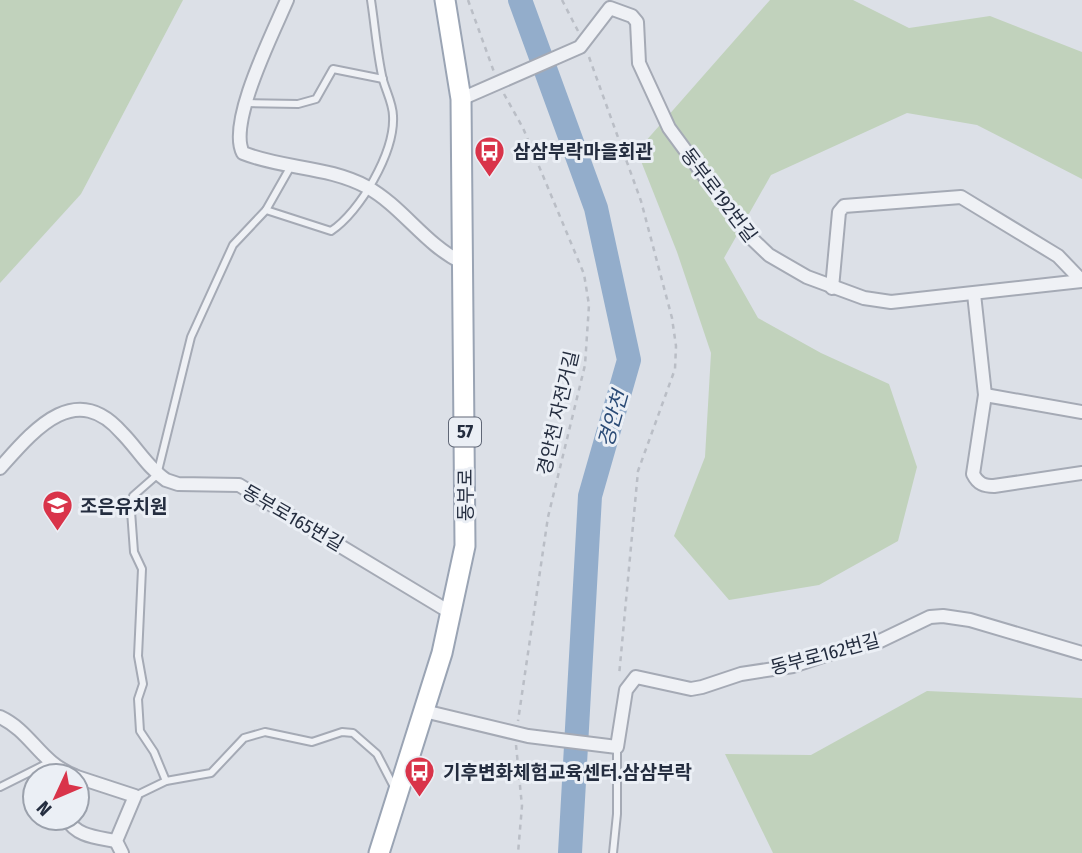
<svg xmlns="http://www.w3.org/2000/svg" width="1082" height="853" font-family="'Fira Sans Condensed','Noto Sans KR',sans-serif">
	<rect width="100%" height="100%" fill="#dce0e7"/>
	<!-- green -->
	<g fill="#c1d2bc">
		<path d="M 0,0 L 183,0 L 81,194 L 0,283 Z"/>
		<path d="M 770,0 L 853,0 L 909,28 L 990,16 L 1082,52 L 1082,179 L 977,125 L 907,113 L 771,175 L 724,258 L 758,318 L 821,353 L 889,384 L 917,467 L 898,541 L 819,585 L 729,600 L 674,536 L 705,457 L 711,353 L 677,252 L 637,151 Z"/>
		<path d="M 927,691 L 1082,698 L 1082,853 L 773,853 L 725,754 L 811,755 Z"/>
	</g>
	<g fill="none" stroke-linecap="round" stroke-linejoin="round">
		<!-- river -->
		<path stroke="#93adcb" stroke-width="24" d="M 520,0 L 596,208 L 629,360 L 590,496 L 570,853"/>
		<defs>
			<g id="lane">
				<path d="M 247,103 L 298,104 L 316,99 L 333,69 L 383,79"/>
				<path d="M 266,210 L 331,231 C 360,212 395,152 393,116 C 393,104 386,91 383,80 C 377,54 375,26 371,0"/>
				<path d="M 166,781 L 154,752 L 140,731 L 138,699 L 143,684 L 138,656 L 142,569 L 134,552 L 131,511 L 133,496 L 157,475 L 191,337 L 233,245 L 266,210 L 291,166"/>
				<path d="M 0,787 L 48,763"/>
				<path d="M 135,796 L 166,781 L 211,773 L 244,738 L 265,732 L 312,742 L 342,732 L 353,733 L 377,754 L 394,787"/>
				<path d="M 613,853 L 617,814 L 617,747"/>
			</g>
			<g id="street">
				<path d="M 287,0 C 274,31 227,123 243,153 C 283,169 328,166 367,187 C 403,207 425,245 463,263"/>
				<path d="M 461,99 L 580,47 L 610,8 L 632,16 L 637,22 L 639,63 L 669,128 L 747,234 L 769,255 L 807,277 L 864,298 L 891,302 L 1082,281"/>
				<path d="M 832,288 L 839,212 L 844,206 L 961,197 L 1058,256 L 1082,281"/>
				<path d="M 974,294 L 985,395 L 973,474 C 978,484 984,486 994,486 L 1082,473"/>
				<path d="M 985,395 L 1082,412"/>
				<path d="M 0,468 C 33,431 75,379 122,433 C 137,448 148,468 166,480 L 178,484 L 239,485 L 453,614"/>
				<path d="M 424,711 L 528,736 L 617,747 L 626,690 L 636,677 L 691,689 L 702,687 L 741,674 L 793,666 L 850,647 L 880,641 L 930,617 L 943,616 L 970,620 L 1082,653"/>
				<path d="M 0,717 C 32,732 39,762 75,776"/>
				<path d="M 77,777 L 135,796 L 116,841 L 122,853"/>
				<path d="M 66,818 C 77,837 96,837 116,841"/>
			</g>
			<path id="primary" d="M 379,853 L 442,653 L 465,546 L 461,99 L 445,0"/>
		</defs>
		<!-- lane casing -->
		<use href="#lane" stroke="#a5aab5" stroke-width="10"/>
		<!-- street casing -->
		<use href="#street" stroke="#a5aab5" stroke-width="16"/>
		<!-- primary casing -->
		<use href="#primary" stroke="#9aa4b4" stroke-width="23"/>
		<!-- path -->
		<g stroke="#babec6" stroke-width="2.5" stroke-dasharray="5 5" stroke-linecap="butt">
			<path d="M 468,0 L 494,72"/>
			<path d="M 562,0 L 578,31"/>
			<path d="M 589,57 L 641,201 L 672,318 L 676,346 L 675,369 L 638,471 L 619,676"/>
			<path d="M 504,94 L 523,128 L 584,274 L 589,305 L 585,365 L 548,517 L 518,721"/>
			<path d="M 516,745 L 522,806 L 518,853"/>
		</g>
		<!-- lane -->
		<use href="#lane" stroke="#eff1f5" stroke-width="6"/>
		<!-- street -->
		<use href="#street" stroke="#eff1f5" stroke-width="12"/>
		<!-- primary -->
		<use href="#primary" stroke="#fff" stroke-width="19"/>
	</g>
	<!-- icons -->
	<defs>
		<symbol id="bus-pin" viewBox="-11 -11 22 30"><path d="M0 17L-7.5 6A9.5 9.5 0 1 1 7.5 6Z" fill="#d9344a" stroke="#ebeff5"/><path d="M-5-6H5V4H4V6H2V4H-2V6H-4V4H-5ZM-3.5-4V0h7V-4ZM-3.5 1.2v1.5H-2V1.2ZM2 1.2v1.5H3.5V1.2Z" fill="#fff"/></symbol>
		<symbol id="school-pin" viewBox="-11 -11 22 30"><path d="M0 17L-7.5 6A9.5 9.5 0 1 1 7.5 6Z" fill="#d9344a" stroke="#ebeff5"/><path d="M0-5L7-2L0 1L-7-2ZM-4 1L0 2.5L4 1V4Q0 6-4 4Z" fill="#fff"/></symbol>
	</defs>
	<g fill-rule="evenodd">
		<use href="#bus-pin" x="472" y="134" width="35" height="47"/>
		<use href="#school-pin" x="40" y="488" width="35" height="47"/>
		<use href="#bus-pin" x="402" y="754" width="35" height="47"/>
	</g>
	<g text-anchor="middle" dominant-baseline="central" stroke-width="6" stroke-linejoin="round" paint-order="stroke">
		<!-- shield labels -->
		<rect fill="#ebeff5" stroke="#606776" stroke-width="2" x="449" y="417.5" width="32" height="29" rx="5"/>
		<g font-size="18" font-weight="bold" fill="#242d3f">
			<text x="465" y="432">57</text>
		</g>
		<!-- poi labels -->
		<g font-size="19" font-weight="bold" fill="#242d3f" stroke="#ebeff5" text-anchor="start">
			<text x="513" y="151">삼삼부락마을회관</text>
			<text x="80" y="506">조은유치원</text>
			<text x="443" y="772">기후변화체험교육센터.삼삼부락</text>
		</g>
		<!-- street labels -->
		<g font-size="19" fill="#242d3f" stroke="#ebeff5">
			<text transform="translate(719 195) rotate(53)">동부로192번길</text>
			<text transform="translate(558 413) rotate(-77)">경안천 자전거길</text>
			<text transform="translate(465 495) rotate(-90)">동부로</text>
			<text transform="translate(293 518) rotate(30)">동부로165번길</text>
			<text transform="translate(825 654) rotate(-15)">동부로162번길</text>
		</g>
		<!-- water labels -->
		<g font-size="21" font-style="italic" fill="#2b4b76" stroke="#ebeff5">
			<text transform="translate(613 419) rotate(-74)">경안천</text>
		</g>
	</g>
	<!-- north arrow -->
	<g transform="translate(56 797) rotate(226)"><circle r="33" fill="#ebeff5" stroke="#9ba1ac" stroke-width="2"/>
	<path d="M0-5L12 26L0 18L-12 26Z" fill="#d9344a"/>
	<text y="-10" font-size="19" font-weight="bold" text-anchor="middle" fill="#242d3f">N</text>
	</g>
</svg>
